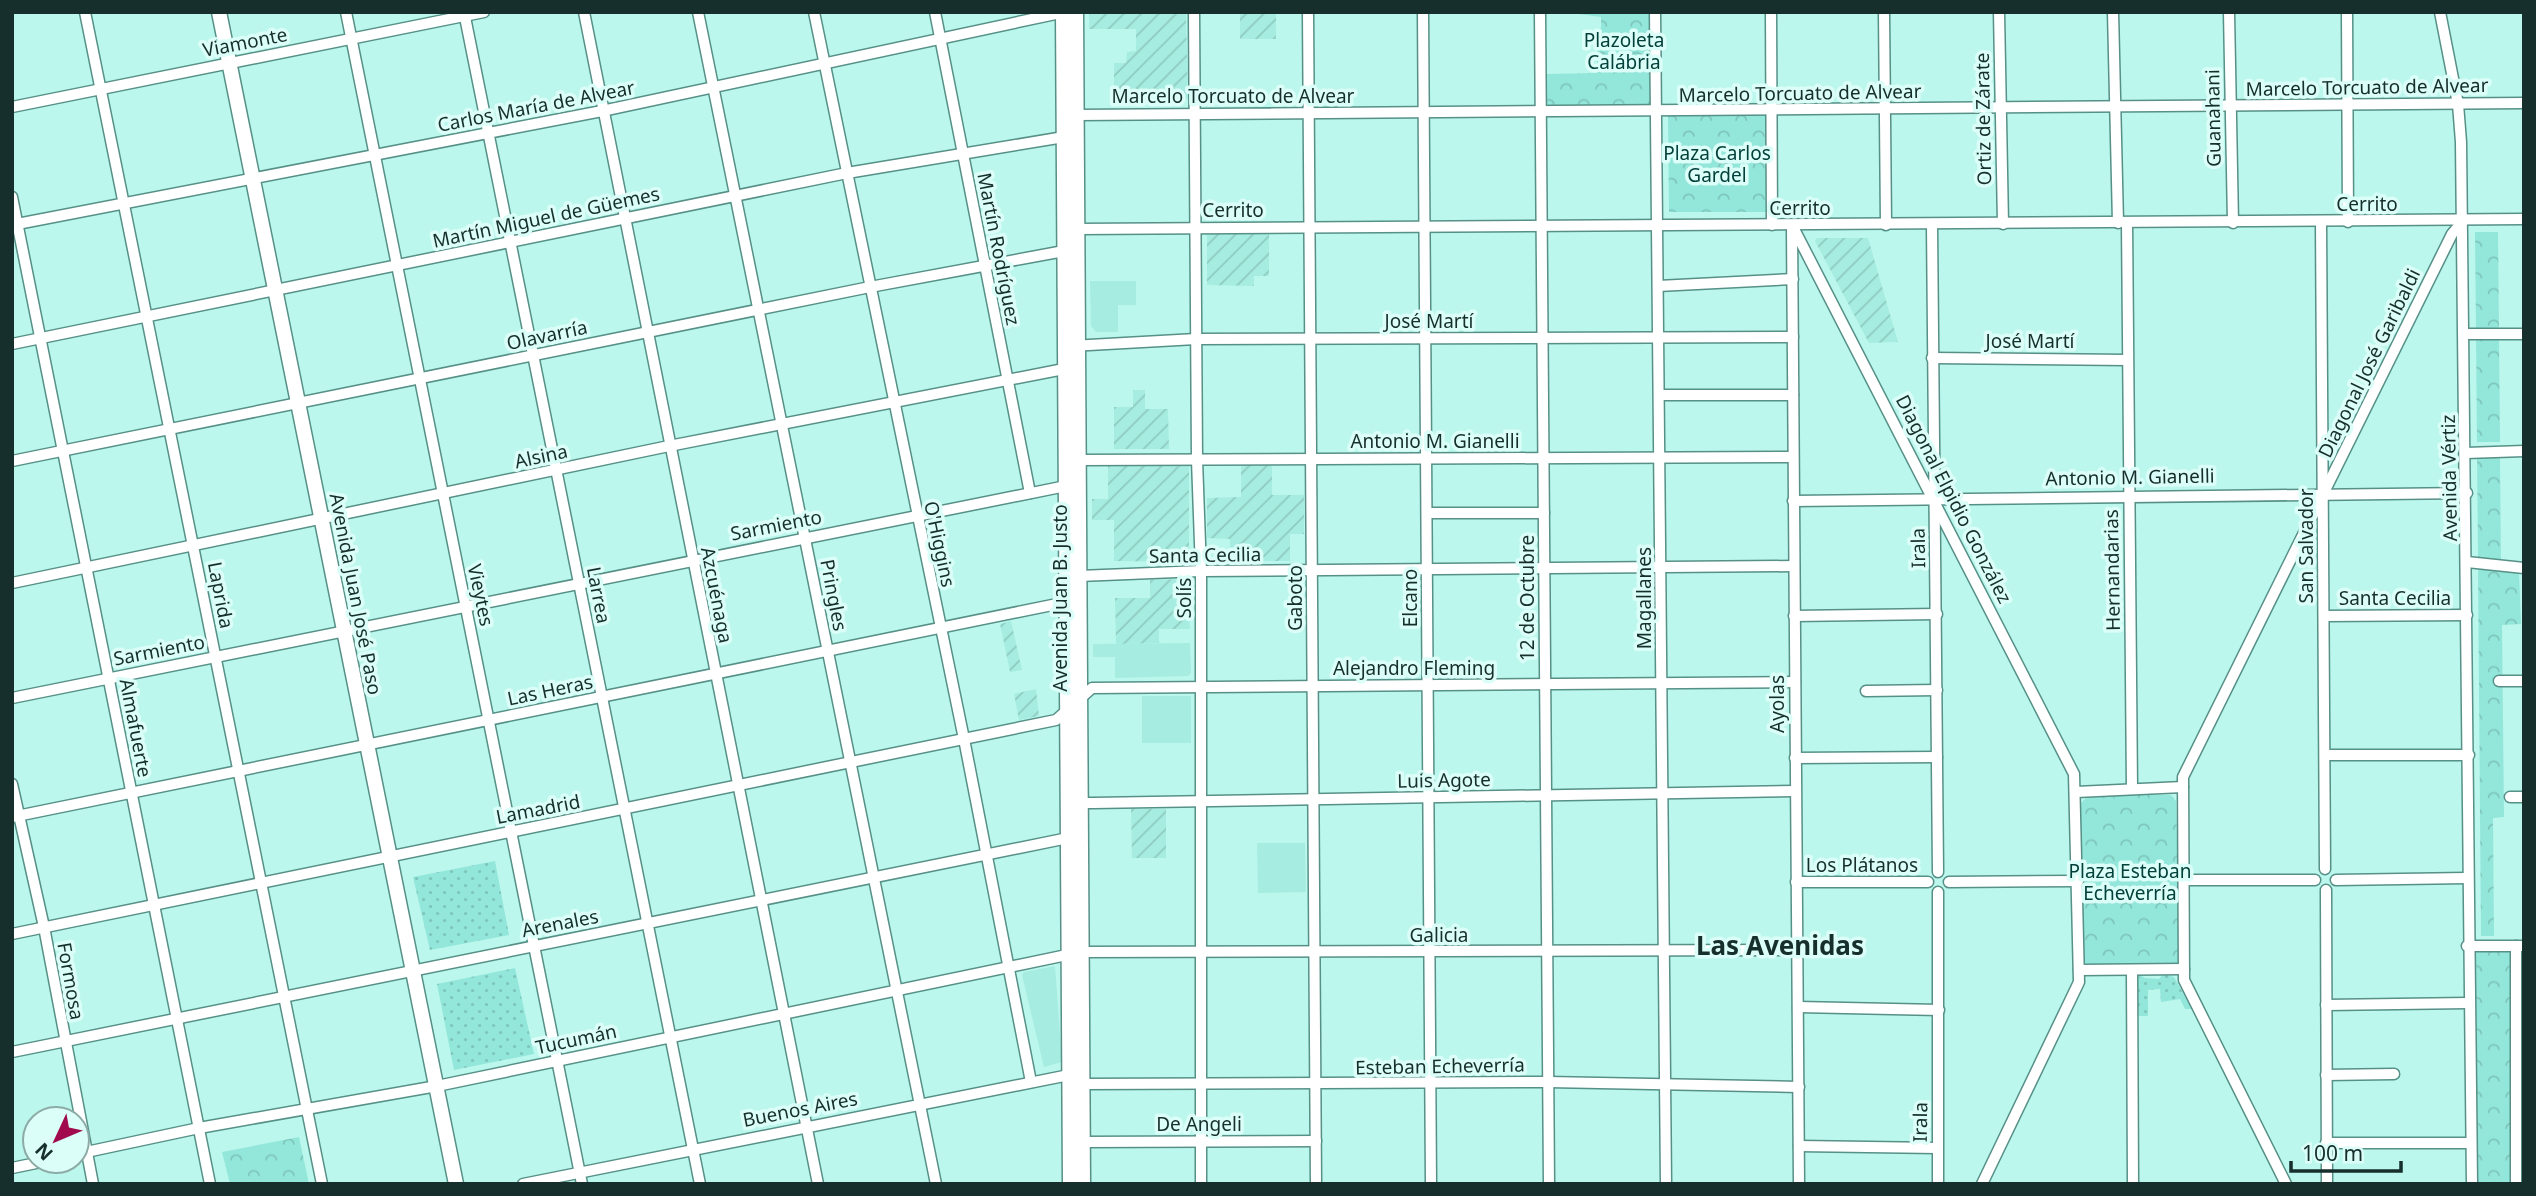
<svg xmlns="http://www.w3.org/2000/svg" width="2536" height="1196" font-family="'Noto Sans',sans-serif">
	<defs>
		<pattern id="industrial-furrows" width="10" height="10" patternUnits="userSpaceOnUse" patternTransform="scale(1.75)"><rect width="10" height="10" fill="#a6ece0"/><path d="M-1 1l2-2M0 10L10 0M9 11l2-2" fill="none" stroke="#8ecbc0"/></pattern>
		<pattern id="grass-dots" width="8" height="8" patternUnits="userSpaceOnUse" patternTransform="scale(1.75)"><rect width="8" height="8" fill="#93e6da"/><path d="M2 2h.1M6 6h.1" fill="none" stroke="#7ec6bb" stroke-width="1.8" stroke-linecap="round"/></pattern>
		<pattern id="park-crowns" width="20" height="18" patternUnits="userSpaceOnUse" patternTransform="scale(1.75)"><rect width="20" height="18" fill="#93e6da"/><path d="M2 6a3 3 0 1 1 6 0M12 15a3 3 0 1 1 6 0" fill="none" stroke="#7ec6bb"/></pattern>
	</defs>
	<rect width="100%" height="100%" fill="#bbf7ed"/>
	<!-- built -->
	<g fill="#a6ece0">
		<path d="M 1090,281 L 1136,281 L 1136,305 L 1118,305 L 1118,332 L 1096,332 L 1091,326 Z"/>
		<path d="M 1190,643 L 1191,673 L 1188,676 L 1115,678 L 1115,657 L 1093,657 L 1093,644 Z"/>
		<rect x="1142" y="696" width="49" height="47"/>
		<path d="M 1257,843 L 1305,843 L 1306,892 L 1258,893 Z"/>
		<path d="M 1055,966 L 1062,1062 L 1044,1067 L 1022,975 L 1024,972 Z"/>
	</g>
	<!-- industrial -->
	<g fill="url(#industrial-furrows)">
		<path d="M 1089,12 L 1186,12 L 1188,99 L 1114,98 L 1114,63 L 1126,63 L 1127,52 L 1136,51 L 1136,29 L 1089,29 Z"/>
		<rect x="1240" y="12" width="36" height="27"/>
		<path d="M 1207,233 L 1269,234 L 1269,276 L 1254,276 L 1254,286 L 1207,285 Z"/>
		<path d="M 1817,238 L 1868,238 L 1898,342 L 1869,343 L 1815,241 Z"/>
		<path d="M 1133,390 L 1145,390 L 1145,409 L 1168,409 L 1169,449 L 1114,449 L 1114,407 L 1133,407 Z"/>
		<path d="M 1108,464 L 1187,464 L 1189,466 L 1189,557 L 1186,562 L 1114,561 L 1114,520 L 1092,520 L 1092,499 L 1108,499 Z"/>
		<path d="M 1241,464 L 1272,464 L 1272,495 L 1304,495 L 1304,534 L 1290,534 L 1290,561 L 1230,561 L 1230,539 L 1207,538 L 1207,498 L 1241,497 Z"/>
		<path d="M 1186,579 L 1190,629 L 1159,629 L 1159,643 L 1116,644 L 1115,598 L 1150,598 L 1150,580 Z"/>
		<path d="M 1011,621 L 1022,670 L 1010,672 L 1000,624 Z"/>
		<path d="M 1036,689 L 1039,716 L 1019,720 L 1014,694 Z"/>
		<path d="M 1131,809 L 1166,809 L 1166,858 L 1132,858 Z"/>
	</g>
	<!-- grass -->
	<g fill="url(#grass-dots)">
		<path d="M 495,861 L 509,935 L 430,950 L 413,877 Z"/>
		<path d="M 515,968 L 534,1054 L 454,1070 L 437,984 Z"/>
		<path d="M 2163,974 L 2174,977 L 2192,1009 L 2185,1009 L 2180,999 L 2161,1002 L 2160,989 L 2148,990 L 2148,1016 L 2137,1016 L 2138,978 L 2140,975 L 2145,978 L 2159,979 Z"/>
	</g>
	<!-- park -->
	<g fill="url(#park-crowns)">
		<path d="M 1564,12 L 1651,12 L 1652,106 L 1546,107 L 1545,74 L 1597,73 L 1597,29 L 1601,28 L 1601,17 Z"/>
		<path d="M 1766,115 L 1767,212 L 1669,212 L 1668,116 Z"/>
		<path d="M 2475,232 L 2498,232 L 2499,330 L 2476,330 Z"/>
		<path d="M 2476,336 L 2499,336 L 2500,442 L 2477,442 Z"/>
		<path d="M 2477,457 L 2500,457 L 2501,564 L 2478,559 Z"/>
		<path d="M 2478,568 L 2519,571 L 2521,624 L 2502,625 L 2504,817 L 2493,818 L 2494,936 L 2481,936 Z"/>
		<path d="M 2089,795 L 2171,795 L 2176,801 L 2180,959 L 2175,965 L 2088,966 L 2084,961 L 2079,805 Z"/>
		<path d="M 2474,949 L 2510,949 L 2512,1184 L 2477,1184 Z"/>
		<path d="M 299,1137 L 309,1184 L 230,1184 L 222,1152 Z"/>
	</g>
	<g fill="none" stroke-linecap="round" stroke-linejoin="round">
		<defs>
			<g id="minor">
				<path d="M 85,12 L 322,1184"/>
				<path d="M 346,12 L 582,1184"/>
				<path d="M 464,12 L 700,1184"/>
				<path d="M 584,12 L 818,1184"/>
				<path d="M 698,12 L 936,1184"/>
				<path d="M 814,12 L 964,739 L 1031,1082"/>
				<path d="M 935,12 L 1030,493"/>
				<path d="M 1194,12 L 1197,460 L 1201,571 L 1201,1184"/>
				<path d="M 1308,12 L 1316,1184"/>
				<path d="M 1423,12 L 1431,1184"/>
				<path d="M 1540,12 L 1549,1184"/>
				<path d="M 1655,12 L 1666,1184"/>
				<path d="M 1771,12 L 1772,225"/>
				<path d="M 1884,12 L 1886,225"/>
				<path d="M 1999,12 L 2003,224"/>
				<path d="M 2113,12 L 2118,223"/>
				<path d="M 2229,12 L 2233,223"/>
				<path d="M 2347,12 L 2348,222"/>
				<path d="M 2440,12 L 2458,104 L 2461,142 L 2472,1184"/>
				<path d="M 12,107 L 484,12"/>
				<path d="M 12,197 L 210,1184"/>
				<path d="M 2321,222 L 2325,869"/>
				<path d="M 2127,223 L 2132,789"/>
				<path d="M 12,225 L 602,111 L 1065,12"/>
				<path d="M 1792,225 L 2074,774 L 2079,982 L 1982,1184"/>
				<path d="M 1932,225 L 1938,872"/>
				<path d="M 1792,228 L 1799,1184"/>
				<path d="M 1658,286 L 1793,279"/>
				<path d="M 2464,334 L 2524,334"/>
				<path d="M 12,344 L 847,173 L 1064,137 L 1077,115 L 2524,103"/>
				<path d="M 1071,346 L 1196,339 L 1793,337"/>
				<path d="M 1932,358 L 2127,360"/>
				<path d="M 1660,395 L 1793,395"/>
				<path d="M 2466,453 L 2524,451"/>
				<path d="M 12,461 L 870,287 L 1064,251 L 1077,229 L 2524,219"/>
				<path d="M 1077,464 L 1079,460 L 1792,457"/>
				<path d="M 1793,501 L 2467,493"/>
				<path d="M 1427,513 L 1544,513"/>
				<path d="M 2467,562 L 2524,568"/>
				<path d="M 1076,582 L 1079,576 L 1201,571 L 1794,566"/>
				<path d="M 12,583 L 669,446 L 1069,368"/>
				<path d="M 1794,616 L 1937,614"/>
				<path d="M 2324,616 L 2467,615"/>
				<path d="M 2499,681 L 2524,681"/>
				<path d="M 1866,691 L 1937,690"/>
				<path d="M 12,698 L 1066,486 L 1068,481"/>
				<path d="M 2325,755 L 2469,755"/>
				<path d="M 1795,758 L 1937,757"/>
				<path d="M 12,784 L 44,927 L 93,1184"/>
				<path d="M 2076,792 L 2183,787"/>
				<path d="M 2510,797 L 2524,797"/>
				<path d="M 1079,808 L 1081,803 L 1093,803 L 1795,791"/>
				<path d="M 12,817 L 1067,602 L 1069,596"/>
				<path d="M 2185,880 L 2315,880"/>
				<path d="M 2336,880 L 2467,878"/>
				<path d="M 1796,882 L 1928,882"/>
				<path d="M 1949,882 L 2078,881"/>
				<path d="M 2326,890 L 2327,1184"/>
				<path d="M 12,934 L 1056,720 L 1092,688 L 1795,682"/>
				<path d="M 2467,946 L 2524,946"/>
				<path d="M 2516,946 L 2516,1184"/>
				<path d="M 2079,970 L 2184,969"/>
				<path d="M 2132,970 L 2133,1184"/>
				<path d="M 2326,1005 L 2468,1003"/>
				<path d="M 1798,1007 L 1939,1010"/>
				<path d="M 12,1052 L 1068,838 L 1070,833"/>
				<path d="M 2326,1075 L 2394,1074"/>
				<path d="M 1083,1142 L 1316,1141"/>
				<path d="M 2326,1143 L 2471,1143"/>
				<path d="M 1799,1146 L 1937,1148"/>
				<path d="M 77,1154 L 199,1128 L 437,1086 L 1081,952 L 1796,950"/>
				<path d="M 12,1168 L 46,1161"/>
				<path d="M 523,1184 L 1069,1075 L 1082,1084 L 1548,1082 L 1799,1087"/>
				<path d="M 1938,1184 L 1938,892"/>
				<path d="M 2286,1184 L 2184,980 L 2183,777 L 2452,234 L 2463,221"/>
			</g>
			<g id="major">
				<path d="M 219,12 L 456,1184"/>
				<path d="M 1063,12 L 1070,1184"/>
				<path d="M 1076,12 L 1083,1184"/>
			</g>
		</defs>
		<!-- minor casing -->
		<use href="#minor" stroke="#569087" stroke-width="13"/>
		<!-- major casing -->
		<use href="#major" stroke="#569087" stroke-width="17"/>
		<!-- minor -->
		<use href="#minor" stroke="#fff" stroke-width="10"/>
		<!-- major -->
		<use href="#major" stroke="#fff" stroke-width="14"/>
	</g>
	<g text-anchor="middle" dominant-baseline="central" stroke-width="7" stroke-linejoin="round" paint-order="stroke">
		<!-- park labels -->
		<g font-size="19" fill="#04403a" stroke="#dbfef8">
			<text x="1624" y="40">Plazoleta<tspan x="1624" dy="22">Calábria</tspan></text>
			<text x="1717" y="153">Plaza Carlos<tspan x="1717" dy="22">Gardel</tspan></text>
			<text x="2130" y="871">Plaza Esteban<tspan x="2130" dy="22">Echeverría</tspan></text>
		</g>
		<!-- street labels -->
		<g font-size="19" fill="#172f2c" stroke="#dbfef8">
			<text transform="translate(245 42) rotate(-11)">Viamonte</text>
			<text transform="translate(2367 87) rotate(-1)">Marcelo Torcuato de Alvear</text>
			<text transform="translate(1800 93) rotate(-1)">Marcelo Torcuato de Alvear</text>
			<text x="1233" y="96">Marcelo Torcuato de Alvear</text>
			<text transform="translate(536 106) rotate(-11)">Carlos María de Alvear</text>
			<text transform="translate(2213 118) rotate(-91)">Guanahani</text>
			<text transform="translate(1983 119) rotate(-91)">Ortiz de Zárate</text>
			<text x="2367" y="204">Cerrito</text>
			<text x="1800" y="208">Cerrito</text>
			<text x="1233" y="210">Cerrito</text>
			<text transform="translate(546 217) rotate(-12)">Martín Miguel de Güemes</text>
			<text transform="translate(999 249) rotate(79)">Martín Rodríguez</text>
			<text x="1429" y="321">José Martí</text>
			<text transform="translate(547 335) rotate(-12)">Olavarría</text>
			<text x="2030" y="341">José Martí</text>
			<text transform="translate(2369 363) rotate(-64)">Diagonal José Garibaldi</text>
			<text x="1435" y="441">Antonio M. Gianelli</text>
			<text transform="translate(541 456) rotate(-12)">Alsina</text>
			<text transform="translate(2130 477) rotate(-1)">Antonio M. Gianelli</text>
			<text transform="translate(2449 478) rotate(-91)">Avenida Vértiz</text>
			<text transform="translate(1954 499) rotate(63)">Diagonal Elpidio González</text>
			<text transform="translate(776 525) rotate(-11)">Sarmiento</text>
			<text transform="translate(940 544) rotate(78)">O'Higgins</text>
			<text transform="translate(2306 546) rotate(-90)">San Salvador</text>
			<text transform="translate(1918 548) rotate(-91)">Irala</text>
			<text transform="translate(1205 555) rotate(-1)">Santa Cecilia</text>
			<text transform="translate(2112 570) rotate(-91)">Hernandarias</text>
			<text transform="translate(356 594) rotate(79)">Avenida Juan José Paso</text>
			<text transform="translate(221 595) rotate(79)">Laprida</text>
			<text transform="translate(481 595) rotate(78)">Vieytes</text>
			<text transform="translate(599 595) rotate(79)">Larrea</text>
			<text transform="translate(717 595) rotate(79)">Azcuénaga</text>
			<text transform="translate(834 595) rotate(79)">Pringles</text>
			<text transform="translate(1060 598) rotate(-90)">Avenida Juan B. Justo</text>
			<text transform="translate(1184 598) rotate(-90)">Solís</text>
			<text transform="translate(1295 598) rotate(-90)">Gaboto</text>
			<text transform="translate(1410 598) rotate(-90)">Elcano</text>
			<text transform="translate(1527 598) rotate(-90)">12 de Octubre</text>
			<text transform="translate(1644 598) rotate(-90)">Magallanes</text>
			<text x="2395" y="598">Santa Cecilia</text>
			<text transform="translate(159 650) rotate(-11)">Sarmiento</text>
			<text x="1414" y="668">Alejandro Fleming</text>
			<text transform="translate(550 690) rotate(-12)">Las Heras</text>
			<text transform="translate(1777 704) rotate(-90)">Ayolas</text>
			<text transform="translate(136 728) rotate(79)">Almafuerte</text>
			<text transform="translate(1444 780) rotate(-1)">Luis Agote</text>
			<text transform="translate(538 809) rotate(-11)">Lamadrid</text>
			<text x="1862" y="865">Los Plátanos</text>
			<text transform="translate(560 923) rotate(-11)">Arenales</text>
			<text x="1439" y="935">Galicia</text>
			<text transform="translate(71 981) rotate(80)">Formosa</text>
			<text transform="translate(576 1039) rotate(-12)">Tucumán</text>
			<text transform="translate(1440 1066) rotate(-1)">Esteban Echeverría</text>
			<text transform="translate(800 1109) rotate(-11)">Buenos Aires</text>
			<text transform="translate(1920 1122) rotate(-89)">Irala</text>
			<text x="1199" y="1124">De Angeli</text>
		</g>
		<!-- district labels -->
		<g font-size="26" font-weight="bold" fill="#172f2c" stroke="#dbfef8">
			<text x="1780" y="945">Las Avenidas</text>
		</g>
	</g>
	<!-- border -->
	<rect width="2536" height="1196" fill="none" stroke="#172f2c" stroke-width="28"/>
	<!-- north arrow -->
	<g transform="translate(56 1140) rotate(226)"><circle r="33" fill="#dbfef8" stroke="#8daba6" stroke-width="2"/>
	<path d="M0-5L12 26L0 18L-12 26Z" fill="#a10b4d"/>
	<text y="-10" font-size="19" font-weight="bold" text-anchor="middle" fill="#172f2c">N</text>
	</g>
	<!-- scale -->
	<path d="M2291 1161v10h110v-10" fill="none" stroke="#172f2c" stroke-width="3.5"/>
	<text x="2302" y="1161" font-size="21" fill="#172f2c" stroke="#dbfef8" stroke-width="5" paint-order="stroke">100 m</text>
</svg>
